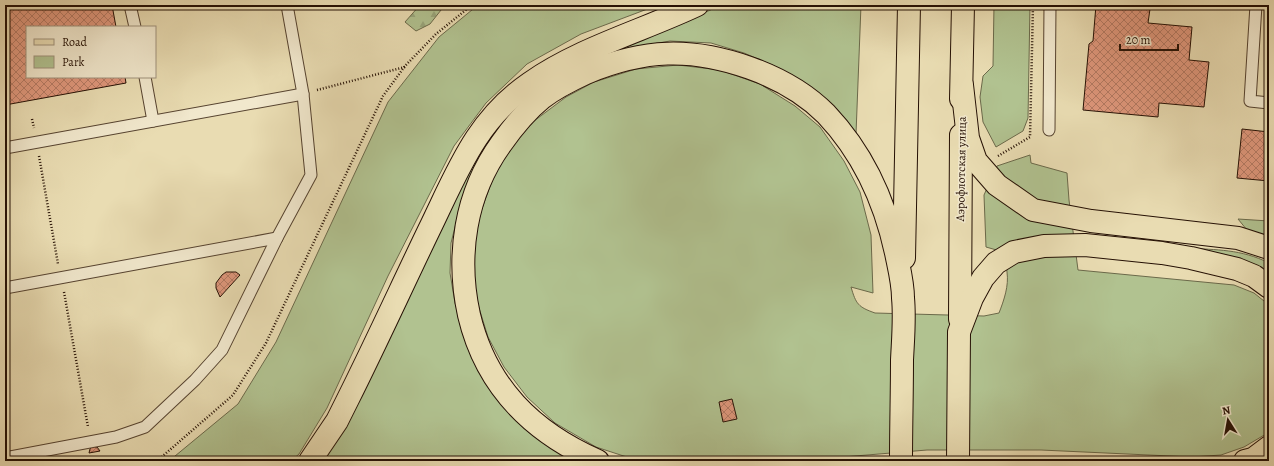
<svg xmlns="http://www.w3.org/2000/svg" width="1274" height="466" font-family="Alegreya,serif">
	<defs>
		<pattern id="forest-firs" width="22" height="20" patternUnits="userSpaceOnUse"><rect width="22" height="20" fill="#b1c290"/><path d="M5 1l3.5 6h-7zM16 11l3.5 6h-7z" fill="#98a67b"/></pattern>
		<pattern id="building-cross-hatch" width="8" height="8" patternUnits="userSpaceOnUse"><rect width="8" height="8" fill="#e0987d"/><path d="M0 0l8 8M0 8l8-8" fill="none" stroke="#b57b64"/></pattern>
	</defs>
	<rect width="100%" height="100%" fill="#e9dcb2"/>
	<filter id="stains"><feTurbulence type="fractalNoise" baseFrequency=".005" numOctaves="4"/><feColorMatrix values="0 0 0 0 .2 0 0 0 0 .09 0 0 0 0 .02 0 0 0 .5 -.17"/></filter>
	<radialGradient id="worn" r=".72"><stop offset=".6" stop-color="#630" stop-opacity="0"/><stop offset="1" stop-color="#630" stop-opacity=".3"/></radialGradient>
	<!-- green -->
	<g fill="#b1c290" stroke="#6b694a">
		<path d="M 478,5 L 658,5 L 581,34 L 527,64 L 486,103 L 454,146 L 388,276 L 327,408 L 299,454 L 291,461 L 169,461 L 238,404 L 276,342 L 388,102 L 439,37 Z"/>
		<path d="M 722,5 L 861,5 L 856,134 L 836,108 L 808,85 L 779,68 L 744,53 L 711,43 L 670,41 L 617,50 Z"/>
		<path d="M 994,5 L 1030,5 L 1028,118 L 1023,131 L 996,147 L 983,122 L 980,97 L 983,76 L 993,66 Z"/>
		<path d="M 678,65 L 720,70 L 760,84 L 795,106 L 820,127 L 844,161 L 860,192 L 871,235 L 873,293 L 851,287 C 856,304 858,307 875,313 L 984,316 L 999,313 C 1004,300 1009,286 1007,272 C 1007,265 1002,257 1000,251 L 986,247 L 984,195 L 997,166 L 1030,155 L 1031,163 L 1067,173 L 1069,200 L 1078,270 L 1234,285 L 1254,293 L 1269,305 L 1269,430 L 1266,434 L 1244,447 L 1221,455 L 1192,457 L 1041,450 L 927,450 L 795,461 L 639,461 L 596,447 L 555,423 L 527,397 L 504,367 L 488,337 L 475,295 L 472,253 L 479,217 L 493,178 L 511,146 L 534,121 L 566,97 L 594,82 L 636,69 Z"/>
		<path d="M 498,126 L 476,164 L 459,211 L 451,243 L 450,273 L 455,303 L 467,341 L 579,461 L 321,461 L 351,417 L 475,158 Z"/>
		<path d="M 1238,219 L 1269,221 L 1269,238 L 1247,230 Z"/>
		<path d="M 1187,248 C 1217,250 1241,249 1269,263 L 1269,274 Z"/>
	</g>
	<!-- forest -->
	<path fill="url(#forest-firs)" stroke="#6b694a" d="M 420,5 L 445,5 L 430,24 L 416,31 L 405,22 Z"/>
	<!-- building -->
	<g fill="url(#building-cross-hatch)" stroke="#251004">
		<path d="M 5,5 L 112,5 L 116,27 L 27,27 L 27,77 L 125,77 L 126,83 L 5,105 Z"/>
		<path d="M 1096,5 L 1150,9 L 1148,23 L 1192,27 L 1189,60 L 1209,62 L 1204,107 L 1159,103 L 1158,117 L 1083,110 L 1089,44 L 1093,41 Z"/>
		<path d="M 1242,129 L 1269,132 L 1269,181 L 1237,178 Z"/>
		<path d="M 226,272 L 236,272 L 240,275 L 220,297 L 216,288 L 216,283 L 222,275 Z"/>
		<path d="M 732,399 L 737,419 L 723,422 L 719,402 Z"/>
		<path d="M 92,446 L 97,447 L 100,451 L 89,453 L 90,449 Z"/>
	</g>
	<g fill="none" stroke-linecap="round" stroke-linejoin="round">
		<defs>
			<g id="service">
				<path d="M 130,5 L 135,27"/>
				<path d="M 1256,5 L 1250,101 L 1269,103"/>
				<path d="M 145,77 L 153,121"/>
				<path d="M 1049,130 L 1050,5"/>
				<path d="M 5,148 L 303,94"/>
				<path d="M 5,288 L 277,238"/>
				<path d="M 5,458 L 116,437 L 145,427 L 195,380 L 222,350 L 277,238 L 311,175 L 303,94 L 287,5"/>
			</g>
			<g id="primary">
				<path d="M 962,85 L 968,138 L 976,161 L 997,185 L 1033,210 L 1091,221 L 1238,238 L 1269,248"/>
				<path d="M 961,99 L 963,5"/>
				<path d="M 904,258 L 909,5"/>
				<path d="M 960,319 L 961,135"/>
				<path d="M 310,461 L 337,421 L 348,399 C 376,343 402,286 429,230 C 457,173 475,121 530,83 C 580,48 642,31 697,5"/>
				<path d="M 598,461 C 532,432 486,387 469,315 C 456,256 465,194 501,144 C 513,127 526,111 542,98 C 555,88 571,80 586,73 C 644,49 691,47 750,68 C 778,78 805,93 826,114 C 863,153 885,202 896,253 C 899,268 903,283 903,298 C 905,318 903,339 902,360 C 902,393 901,427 901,461"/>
				<path d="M 958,461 L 959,332 L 972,298 L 983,278 L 996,263 L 1014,252 L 1044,246 L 1085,245 L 1162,253 L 1191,258 L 1237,269 L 1254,276 L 1269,287"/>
				<path d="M 1245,461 L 1253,459 L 1269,447"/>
			</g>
		</defs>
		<!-- service casing -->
		<use href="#service" stroke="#564330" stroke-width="13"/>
		<!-- primary casing -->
		<use href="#primary" stroke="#251004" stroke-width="24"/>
		<!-- path -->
		<g stroke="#251004" stroke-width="2.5" stroke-dasharray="1 2" stroke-linecap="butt">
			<path d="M 317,90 L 405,67"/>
			<path d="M 32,119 L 34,128"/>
			<path d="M 39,156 L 58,264"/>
			<path d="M 998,156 L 1030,137 L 1033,5"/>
			<path d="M 64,292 L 88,427"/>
			<path d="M 157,461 L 233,395 L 266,343 L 383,96 L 405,66 L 436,34 L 472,5"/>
		</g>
		<!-- service -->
		<use href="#service" stroke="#f1e8cd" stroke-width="11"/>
		<!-- primary -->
		<use href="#primary" stroke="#e9dcb2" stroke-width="22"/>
	</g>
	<g text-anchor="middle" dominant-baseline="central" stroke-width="3" stroke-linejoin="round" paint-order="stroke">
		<!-- street labels -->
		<g font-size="12" fill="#251004" stroke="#f1e8cd">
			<text transform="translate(961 169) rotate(-89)">Аэрофлотская улица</text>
		</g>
	</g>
	<!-- margin -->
	<rect width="1274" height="466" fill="none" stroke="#e9dcb2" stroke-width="20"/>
	<rect x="6" y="6" width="1262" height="454" fill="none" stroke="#251004" stroke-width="2"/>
	<rect x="10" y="10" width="1254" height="446" fill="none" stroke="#251004"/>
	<!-- legend -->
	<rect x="26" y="26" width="130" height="52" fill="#f1e8cd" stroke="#9f927d"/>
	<rect x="34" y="39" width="20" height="6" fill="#e9dcb2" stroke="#9f927d"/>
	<text x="62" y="46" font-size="12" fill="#251004">Road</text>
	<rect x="34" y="56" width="20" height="12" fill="#b1c290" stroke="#9f927d"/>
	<text x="62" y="66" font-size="12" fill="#251004">Park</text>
	<!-- north arrow -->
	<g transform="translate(1228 420) rotate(349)" stroke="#f1e8cd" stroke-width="3" paint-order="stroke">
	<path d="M0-3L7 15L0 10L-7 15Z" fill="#251004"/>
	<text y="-6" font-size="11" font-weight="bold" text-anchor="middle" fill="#251004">N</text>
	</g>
	<!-- scale -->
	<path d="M1120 44v6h58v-6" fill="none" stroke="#251004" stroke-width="2"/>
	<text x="1126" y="44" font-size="12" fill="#251004" stroke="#f1e8cd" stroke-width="3" paint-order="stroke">20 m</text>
	<rect width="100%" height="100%" filter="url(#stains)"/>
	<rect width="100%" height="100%" fill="url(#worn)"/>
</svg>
